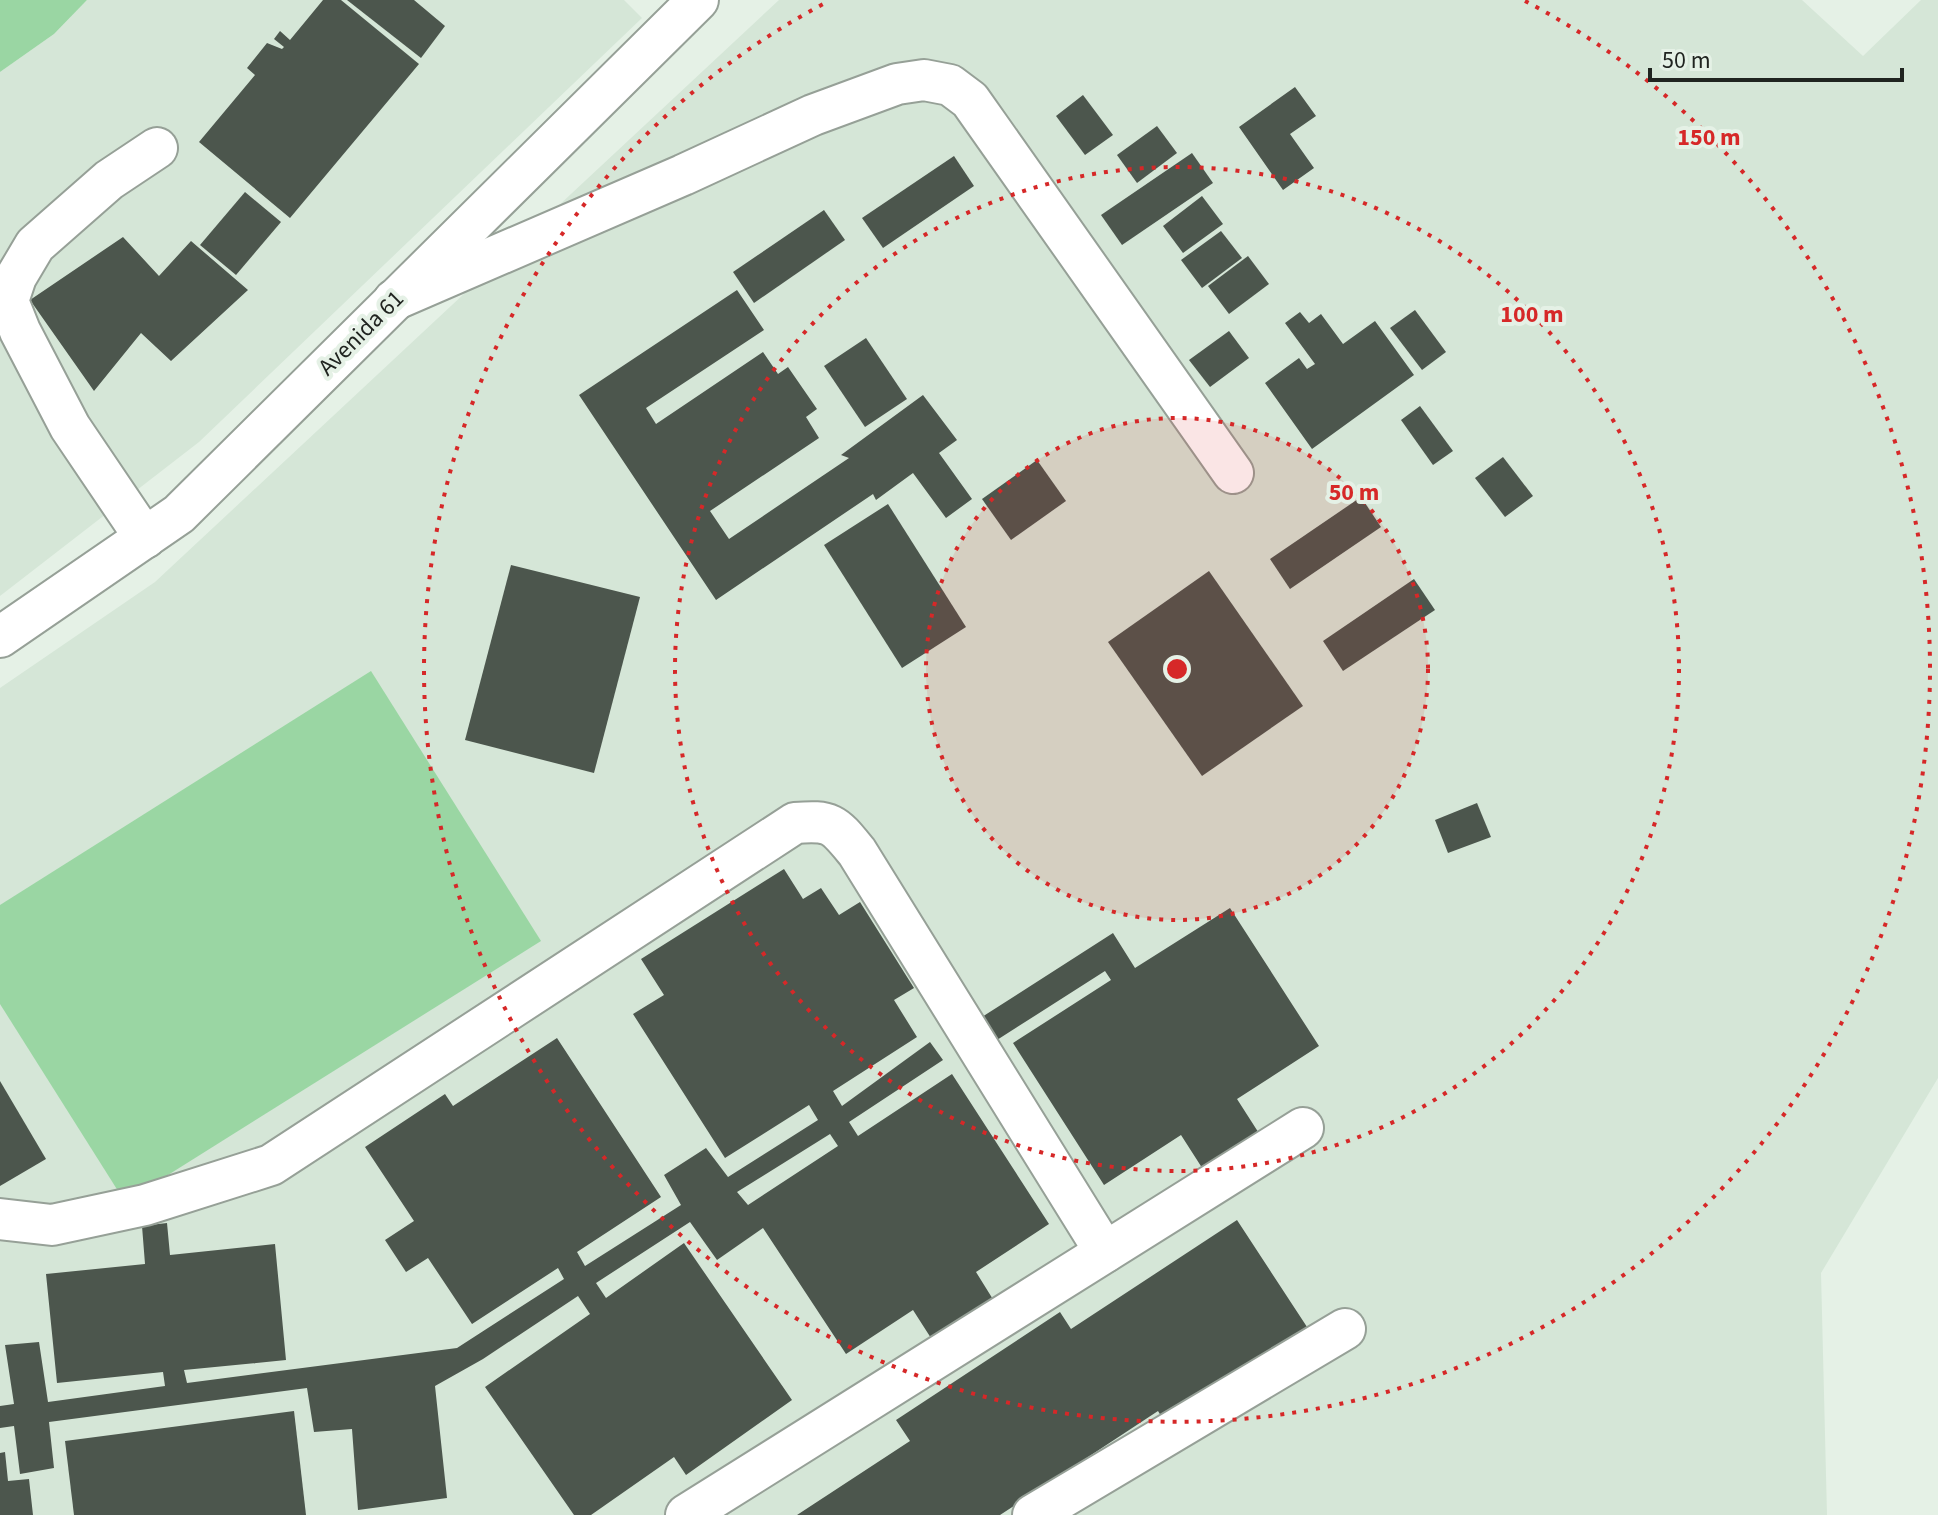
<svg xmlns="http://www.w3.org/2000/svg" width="1938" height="1515" font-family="'Source Sans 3',sans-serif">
	<rect width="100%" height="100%" fill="#e5f1e6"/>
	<!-- built -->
	<g fill="#d5e6d7">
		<path d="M 87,0 L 624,0 L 642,18 L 199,442 L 0,596 L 0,72 L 54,34 Z"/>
		<path d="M 779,0 L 1802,0 L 1863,56 L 1921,0 L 1938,0 L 1938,1078 L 1821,1273 L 1827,1515 L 0,1515 L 0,688 L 155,582 Z"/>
	</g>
	<!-- park -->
	<g fill="#9ad6a3">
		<path d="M 0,0 L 87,0 L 54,34 L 0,72 Z"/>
		<path d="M 371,671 L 541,941 L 125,1202 L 0,1004 L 0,905 Z"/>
	</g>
	<!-- building -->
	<g fill="#4c564d" fill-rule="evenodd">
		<path d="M 323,0 L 341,0 L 419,64 L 290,218 L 199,142 L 255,75 L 247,68 L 267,43 L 282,49 L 284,47 L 274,39 L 280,31 L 290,40 Z"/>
		<path d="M 347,0 L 414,0 L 445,26 L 421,58 Z"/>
		<path d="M 1295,87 L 1316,116 L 1290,134 L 1314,168 L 1283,190 L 1239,127 Z"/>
		<path d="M 1083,95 L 1113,135 L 1085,155 L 1056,116 Z"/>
		<path d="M 1157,126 L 1177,153 L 1137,183 L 1117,155 Z"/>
		<path d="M 1192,153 L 1213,183 L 1122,245 L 1101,215 Z"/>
		<path d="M 954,156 L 974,186 L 883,248 L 862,218 Z"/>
		<path d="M 245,192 L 281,222 L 236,275 L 200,245 Z"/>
		<path d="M 1202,196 L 1223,224 L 1183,253 L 1163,226 Z"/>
		<path d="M 824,210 L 845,240 L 754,303 L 733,272 Z"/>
		<path d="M 1221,231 L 1242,258 L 1202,288 L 1181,260 Z"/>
		<path d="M 123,237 L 159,276 L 191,241 L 248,290 L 171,361 L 141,333 L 94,391 L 30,300 Z"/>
		<path d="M 1248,256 L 1269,284 L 1229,314 L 1208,286 Z"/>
		<path d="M 737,290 L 764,330 L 646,408 L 656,424 L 763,352 L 778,374 L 788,367 L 817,409 L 806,417 L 819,438 L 710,511 L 729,539 L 849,458 L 841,455 L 923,395 L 957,440 L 939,453 L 972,499 L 946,518 L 913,473 L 876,500 L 873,494 L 716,600 L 579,395 Z"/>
		<path d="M 1415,310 L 1446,352 L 1422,370 L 1390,328 Z"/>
		<path d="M 1300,312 L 1309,323 L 1321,314 L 1343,344 L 1375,321 L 1414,375 L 1312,449 L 1265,383 L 1299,358 L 1307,369 L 1315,364 L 1285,323 Z"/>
		<path d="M 1229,331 L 1249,358 L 1210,387 L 1189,360 Z"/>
		<path d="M 866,338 L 907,399 L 865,427 L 824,366 Z"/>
		<path d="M 1420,406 L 1453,451 L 1433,465 L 1401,420 Z"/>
		<path d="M 1503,457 L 1533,496 L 1505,517 L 1475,478 Z"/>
		<path d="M 1037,460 L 1066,501 L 1011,540 L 982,499 Z"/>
		<path d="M 1361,497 L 1381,527 L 1290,589 L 1270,559 Z"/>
		<path d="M 888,504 L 966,627 L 902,668 L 824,545 Z"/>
		<path d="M 511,565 L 640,597 L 594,773 L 465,740 Z"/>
		<path d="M 1209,571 L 1303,706 L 1202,776 L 1108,642 Z"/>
		<path d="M 1414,579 L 1435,610 L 1343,671 L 1323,641 Z"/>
		<path d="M 1477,803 L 1491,837 L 1448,853 L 1435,820 Z"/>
		<path d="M 784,869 L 803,899 L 821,888 L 839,915 L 860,902 L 914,988 L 894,1000 L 917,1037 L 833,1091 L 842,1106 L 930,1042 L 943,1060 L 849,1122 L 858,1136 L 952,1074 L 1049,1224 L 976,1272 L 999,1309 L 938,1349 L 913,1310 L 846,1354 L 763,1228 L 717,1260 L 690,1222 L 596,1283 L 606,1298 L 684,1243 L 792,1400 L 686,1475 L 674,1457 L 591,1515 L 574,1515 L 485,1387 L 590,1314 L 578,1296 L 483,1359 L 435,1386 L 447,1498 L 358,1510 L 352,1429 L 314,1432 L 307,1388 L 49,1422 L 54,1468 L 20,1474 L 14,1426 L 0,1428 L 0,1406 L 14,1404 L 5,1345 L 39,1342 L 48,1402 L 165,1386 L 163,1372 L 57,1383 L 46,1274 L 145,1264 L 142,1226 L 167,1223 L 170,1255 L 275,1244 L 286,1360 L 184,1370 L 187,1383 L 457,1348 L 564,1279 L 558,1268 L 472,1324 L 428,1258 L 406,1272 L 385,1240 L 414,1221 L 365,1147 L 445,1094 L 453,1106 L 557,1038 L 661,1197 L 577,1252 L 585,1266 L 681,1205 L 664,1175 L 706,1148 L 728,1177 L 818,1120 L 809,1105 L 725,1158 L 633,1014 L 664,995 L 641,959 ZM 830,1134 L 838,1146 L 748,1205 L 737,1192 Z"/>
		<path d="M 1230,908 L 1319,1046 L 1237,1099 L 1262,1138 L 1206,1174 L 1181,1135 L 1104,1185 L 1013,1043 L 1111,980 L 1105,971 L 986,1047 L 971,1024 L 1113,933 L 1135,968 Z"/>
		<path d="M 0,1081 L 46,1159 L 0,1186 Z"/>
		<path d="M 1237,1220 L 1309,1330 L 1166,1424 L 1158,1411 L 1000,1515 L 797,1515 L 910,1441 L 896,1420 L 1060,1312 L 1071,1329 Z"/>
		<path d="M 294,1411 L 306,1515 L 74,1515 L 65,1441 Z"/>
		<path d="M 5,1452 L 8,1481 L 29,1479 L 33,1515 L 0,1515 L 0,1453 Z"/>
	</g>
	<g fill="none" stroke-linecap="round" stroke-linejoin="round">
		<defs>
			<g id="minor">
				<path d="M 394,300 L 683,175 L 813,115 L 897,84 L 924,80 L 950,85 L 970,100 L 1233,473"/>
				<path d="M 145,538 L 70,427 L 20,331 L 8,301 L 16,277 L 35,245 L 109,180 L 157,148"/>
				<path d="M 0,637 L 179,514 L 698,0"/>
				<path d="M 0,1219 L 52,1225 L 145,1205 L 271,1165 L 795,823 C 832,820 834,824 857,852 L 1105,1252"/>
				<path d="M 686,1515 L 1303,1128"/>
				<path d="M 1033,1515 L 1345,1329"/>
			</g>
		</defs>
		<!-- minor casing -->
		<use href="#minor" stroke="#96a097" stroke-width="44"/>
		<!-- minor -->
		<use href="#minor" stroke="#fff" stroke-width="40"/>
	</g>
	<!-- distance rings -->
	<circle cx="1177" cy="669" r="251" fill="#d62828" fill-opacity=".12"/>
	<g fill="none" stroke="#d62828" stroke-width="4" stroke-dasharray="4 8">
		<circle cx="1177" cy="669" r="251"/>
		<circle cx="1177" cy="669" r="502"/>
		<path d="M1525 1A753 753 0 1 1 829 1"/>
	</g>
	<g text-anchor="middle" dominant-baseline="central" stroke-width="8" stroke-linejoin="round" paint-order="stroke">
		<!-- street labels -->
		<g font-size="24" fill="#202420" stroke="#e5f1e6">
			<text transform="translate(361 333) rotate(-45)">Avenida 61</text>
		</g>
	</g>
	<circle cx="1177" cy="669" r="12" fill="#d62828" stroke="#e5f1e6" stroke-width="4"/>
	<g font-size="24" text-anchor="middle" font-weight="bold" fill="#d62828" stroke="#e5f1e6" stroke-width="8" stroke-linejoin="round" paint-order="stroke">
		<text x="1709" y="145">150 m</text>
		<text x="1532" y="322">100 m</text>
		<text x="1354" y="500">50 m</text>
	</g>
	<!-- scale -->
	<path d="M1650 68v12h252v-12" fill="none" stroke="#202420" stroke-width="4"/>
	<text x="1662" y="68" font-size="24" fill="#202420" stroke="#e5f1e6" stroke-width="6" paint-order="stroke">50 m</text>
</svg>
